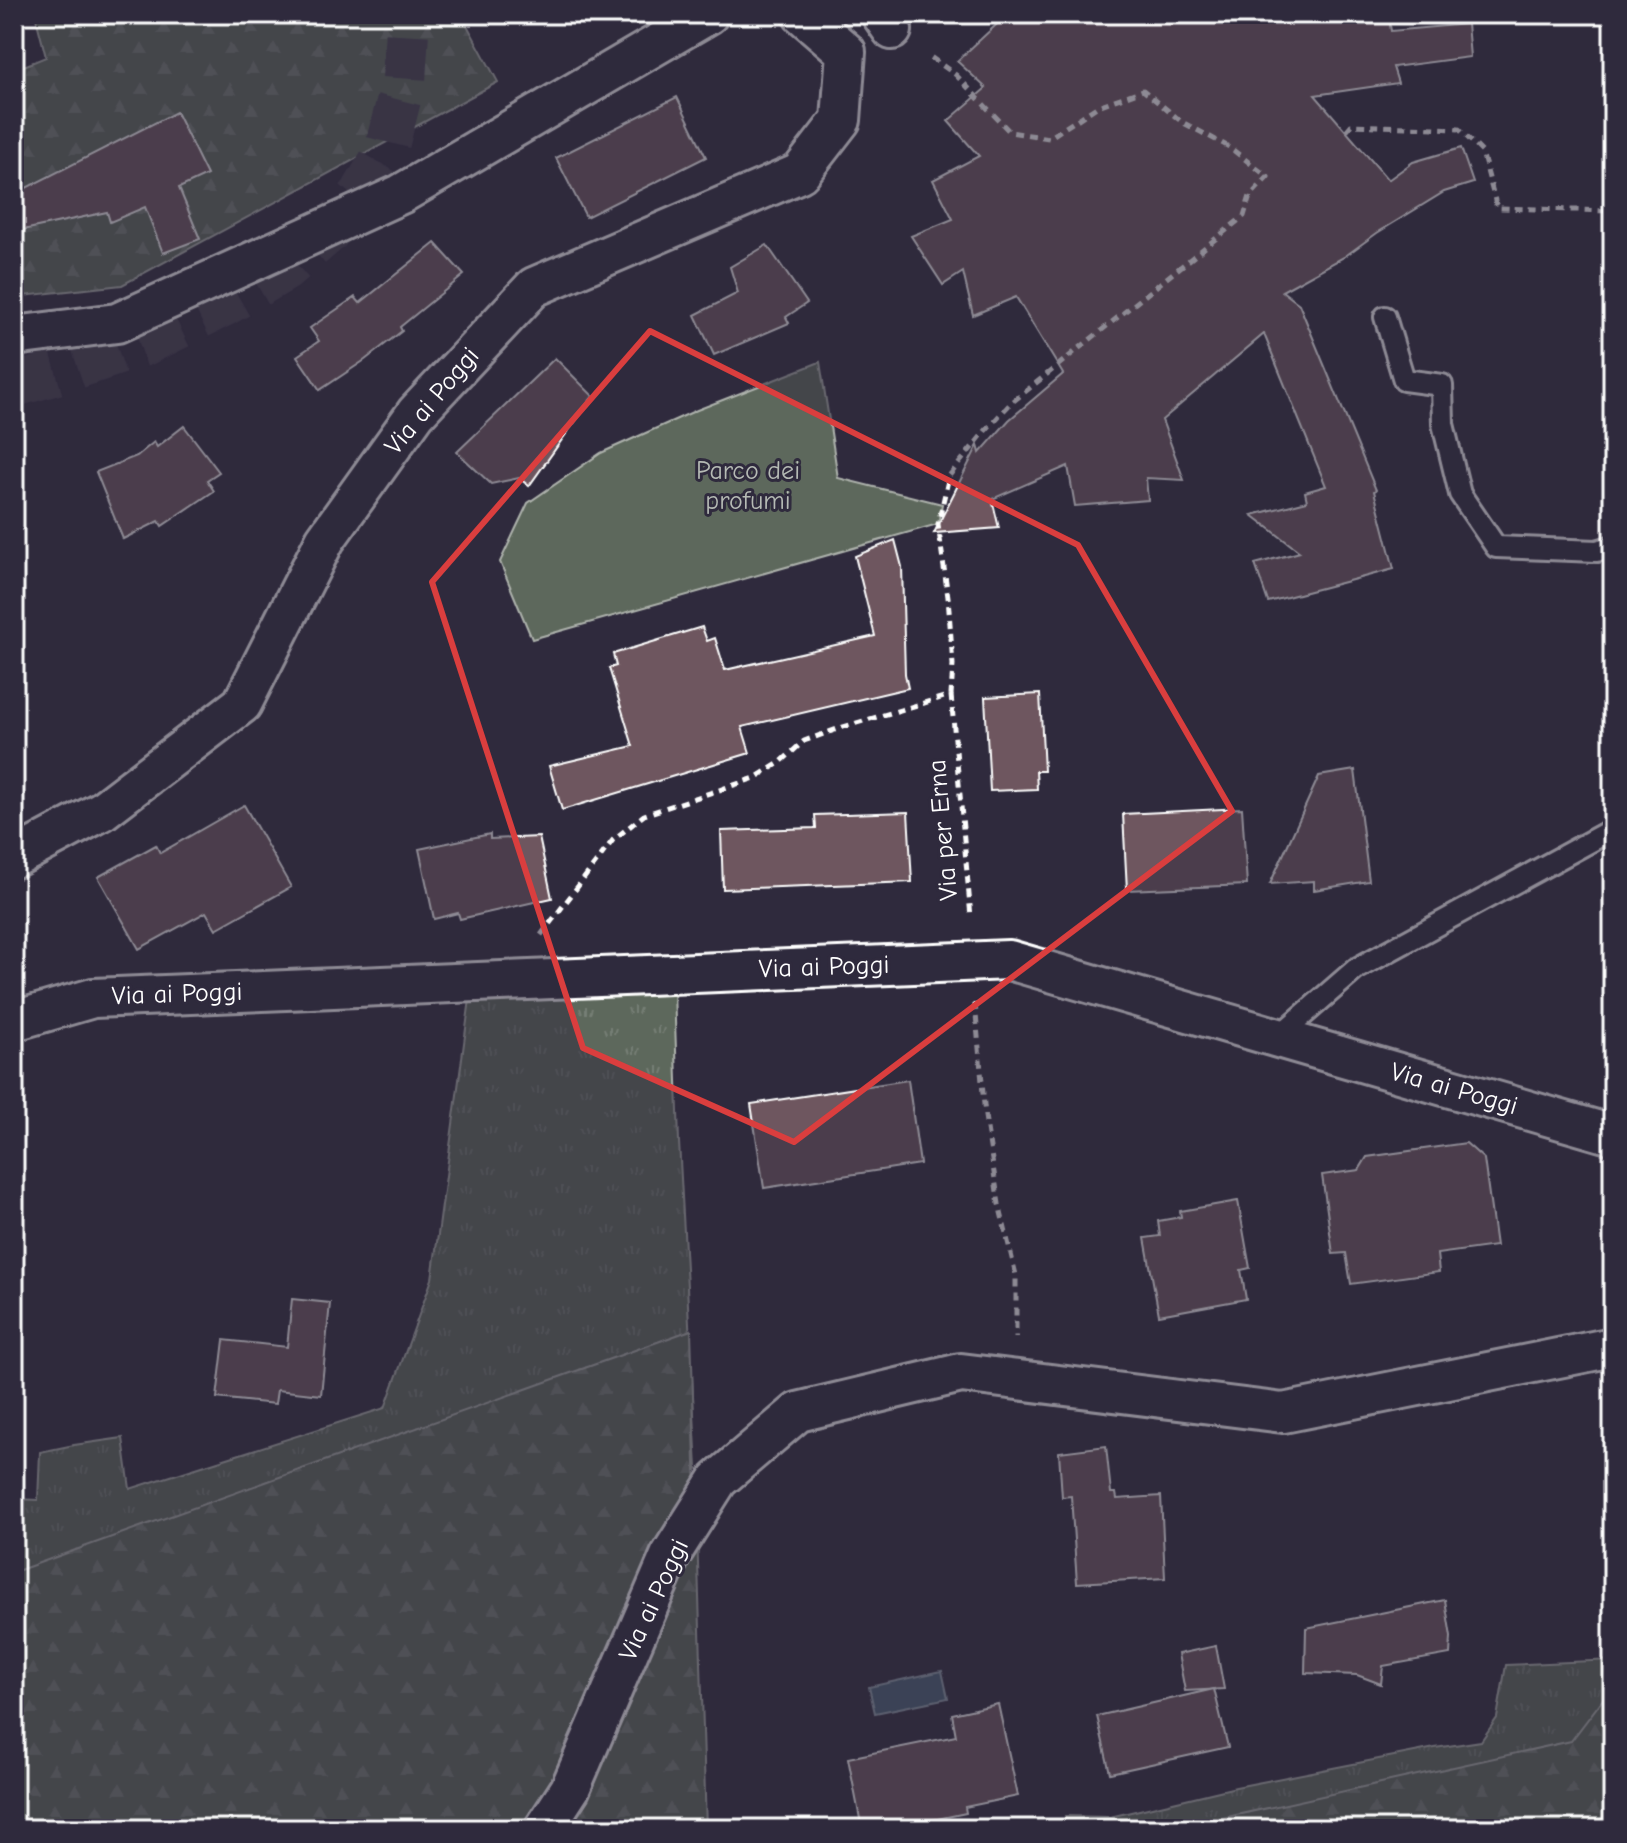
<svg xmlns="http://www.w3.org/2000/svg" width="1627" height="1843" font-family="'Comic Neue',sans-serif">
	<defs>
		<pattern id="grass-tufts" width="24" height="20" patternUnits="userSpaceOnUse" patternTransform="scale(2)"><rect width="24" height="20" fill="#5d675b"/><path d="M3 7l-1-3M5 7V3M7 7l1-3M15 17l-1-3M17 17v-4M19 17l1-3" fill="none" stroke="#757e74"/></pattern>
		<pattern id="forest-firs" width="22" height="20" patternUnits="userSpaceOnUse" patternTransform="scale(2)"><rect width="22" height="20" fill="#5d675b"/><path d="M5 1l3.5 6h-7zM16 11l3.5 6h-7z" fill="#757e74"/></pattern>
	</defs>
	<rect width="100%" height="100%" fill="#2f2a3d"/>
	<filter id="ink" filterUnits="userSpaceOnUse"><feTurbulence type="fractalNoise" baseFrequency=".0125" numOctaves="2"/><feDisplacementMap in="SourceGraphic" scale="16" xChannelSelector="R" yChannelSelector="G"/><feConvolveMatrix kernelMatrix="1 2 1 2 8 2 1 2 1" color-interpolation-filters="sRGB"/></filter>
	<g filter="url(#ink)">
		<!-- grass -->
		<g fill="url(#grass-tufts)" stroke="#aeb3ad" stroke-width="2">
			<path d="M 674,990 L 679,1142 L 697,1468 L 658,1544 L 14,1829 L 14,1499 L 38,1500 L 40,1452 L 74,1445 L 123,1438 L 130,1489 L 385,1408 L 432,1279 L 470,999 Z"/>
			<path d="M 1613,1660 L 1613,1829 L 1067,1829 L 1065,1816 L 1110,1817 L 1236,1787 L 1435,1748 L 1481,1741 L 1497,1718 L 1506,1665 Z"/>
		</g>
		<!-- forest -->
		<g fill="url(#forest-firs)" stroke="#aeb3ad" stroke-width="2">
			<path d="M 35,14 L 461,14 L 498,82 L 122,285 L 14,297 L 14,70 L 46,57 Z"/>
			<path d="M 691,1330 L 706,1829 L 14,1829 L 14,1572 Z"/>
			<path d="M 1613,1686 L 1613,1829 L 1173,1829 L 1571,1741 Z"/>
		</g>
		<!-- park -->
		<path fill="#5d675b" stroke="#aeb3ad" stroke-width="2" d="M 820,362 L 838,478 L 942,504 L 938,524 L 532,639 L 500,562 L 528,503 L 601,453 L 697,410 Z"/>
		<!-- water -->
		<path fill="#496174" stroke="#92a0ac" stroke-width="2" d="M 942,1671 L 948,1698 L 875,1713 L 869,1687 Z"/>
		<!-- building -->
		<g fill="#6e575e" stroke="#fff" stroke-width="2">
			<path d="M 1008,14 L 1388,14 L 1391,31 L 1467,24 L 1470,57 L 1393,67 L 1398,83 L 1315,95 L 1388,180 L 1413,162 L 1461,148 L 1473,183 L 1444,192 L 1377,233 L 1344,257 L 1282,291 L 1299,304 L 1376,490 L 1374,491 L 1394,569 L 1268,602 L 1255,564 L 1300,552 L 1252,515 L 1307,501 L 1305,492 L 1326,486 L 1264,334 L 1162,420 L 1184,480 L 1146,478 L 1148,500 L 1075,506 L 1068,466 L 992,499 L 999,528 L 934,533 L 978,445 L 980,453 L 1009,420 L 1063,374 L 1016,297 L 973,315 L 963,272 L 943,285 L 911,236 L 953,219 L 933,180 L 979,156 L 948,121 L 986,88 L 957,61 Z"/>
			<path d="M 677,97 L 706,157 L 586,217 L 556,158 Z"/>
			<path d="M 176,112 L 207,175 L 179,188 L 200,239 L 163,253 L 145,207 L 110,222 L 107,212 L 14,232 L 14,194 Z"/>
			<path d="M 435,243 L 464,275 L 400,327 L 402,331 L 365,360 L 320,390 L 297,356 L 319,341 L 310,328 L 355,297 L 360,303 Z"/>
			<path d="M 767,245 L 807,303 L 786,317 L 789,323 L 714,355 L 695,315 L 738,293 L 730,267 Z"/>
			<path d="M 555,358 L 593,396 L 529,486 L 519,478 L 491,484 L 457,452 Z"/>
			<path d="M 184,426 L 219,472 L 207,480 L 214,491 L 162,526 L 159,521 L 123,539 L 96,472 L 137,456 L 154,442 L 157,447 Z"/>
			<path d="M 895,540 L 902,567 L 905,674 L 908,688 L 742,727 L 750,753 L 562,810 L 549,766 L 633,746 L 609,668 L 616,666 L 613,654 L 702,627 L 707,641 L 715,638 L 725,670 L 875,636 L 855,556 Z"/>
			<path d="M 1040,694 L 1044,771 L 1036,771 L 1037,789 L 990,791 L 985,697 Z"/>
			<path d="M 1355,770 L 1369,881 L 1314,890 L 1314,881 L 1270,884 L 1319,776 Z"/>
			<path d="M 244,805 L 291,887 L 216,929 L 206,912 L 139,949 L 98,877 L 156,845 L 160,853 Z"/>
			<path d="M 1242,808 L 1247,885 L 1127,890 L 1123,814 Z"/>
			<path d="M 908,812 L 912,882 L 723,889 L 721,831 L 816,828 L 815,815 Z"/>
			<path d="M 490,834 L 490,839 L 539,837 L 552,898 L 460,919 L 458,913 L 434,919 L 419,849 Z"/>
			<path d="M 908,1080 L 920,1164 L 764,1188 L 751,1104 Z"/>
			<path d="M 1466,1143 L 1484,1159 L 1496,1246 L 1437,1254 L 1439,1272 L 1351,1284 L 1346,1253 L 1333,1254 L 1322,1175 L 1359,1170 L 1367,1157 Z"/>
			<path d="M 1238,1201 L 1250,1268 L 1241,1270 L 1246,1299 L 1159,1315 L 1145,1238 L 1160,1236 L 1158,1221 L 1181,1217 L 1180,1211 Z"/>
			<path d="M 292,1299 L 330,1303 L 321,1395 L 277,1390 L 275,1404 L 217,1398 L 224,1340 L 287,1347 Z"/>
			<path d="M 1106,1446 L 1111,1493 L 1116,1493 L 1117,1499 L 1161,1496 L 1165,1578 L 1077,1583 L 1071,1496 L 1062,1497 L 1059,1452 Z"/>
			<path d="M 1445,1600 L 1451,1637 L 1450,1654 L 1383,1666 L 1381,1684 L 1357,1675 L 1305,1673 L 1306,1628 Z"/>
			<path d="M 1216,1646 L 1224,1689 L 1185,1691 L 1178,1654 Z"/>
			<path d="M 1214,1689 L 1228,1747 L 1110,1773 L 1097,1716 Z"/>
			<path d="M 998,1704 L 1018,1796 L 965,1807 L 966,1813 L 890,1829 L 862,1829 L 848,1758 L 956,1736 L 952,1714 Z"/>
		</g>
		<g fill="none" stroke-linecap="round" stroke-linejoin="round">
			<!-- highway-tunnel -->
			<path stroke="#443f50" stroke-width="44" stroke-dasharray="44 22" stroke-linecap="butt" d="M 14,385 L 67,370 L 142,345 L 225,304 L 284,270 L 328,232 L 361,195 L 385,154 L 404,80 L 408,14"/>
			<defs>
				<g id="lane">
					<path d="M 1385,317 L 1404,380 L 1442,385 L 1443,424 L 1460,494 L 1496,547 L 1597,551 L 1613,546"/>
					<path d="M 1278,1037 L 1356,969 L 1613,829"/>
				</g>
				<g id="street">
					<path d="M 881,14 L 892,30"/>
					<path d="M 14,336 L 117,323 L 401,194 L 709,14"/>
					<path d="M 14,858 L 102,811 L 242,704 L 325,540 L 416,413 L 534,287 L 800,173 L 841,120 L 846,52 L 802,14"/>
					<path d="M 14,1021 L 93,998 L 1009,960 L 1613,1135"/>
					<path d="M 544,1829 L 570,1789 L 670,1556 L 718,1480 L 798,1412 L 961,1373 L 1283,1413 L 1613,1347"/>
				</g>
			</defs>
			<!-- lane casing -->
			<use href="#lane" stroke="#fff" stroke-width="26"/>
			<!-- street casing -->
			<use href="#street" stroke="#fff" stroke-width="44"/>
			<!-- path -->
			<g stroke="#fff" stroke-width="5" stroke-dasharray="8 6" stroke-linecap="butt">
				<path d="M 1346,131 L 1351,125 L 1459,129 L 1482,152 L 1497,208 L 1613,211"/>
				<path d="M 951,695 L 971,917"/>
				<path d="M 541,935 L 613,840 L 644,815 L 755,778 L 781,762 L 804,741 L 840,728 L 951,695 L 953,665 L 948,597 L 938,524 L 949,476 L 986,430 L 1011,403 L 1244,216 L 1250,196 L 1268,177 L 1229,147 L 1182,122 L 1143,90 L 1098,106 L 1049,138 L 1010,132 L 956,75 L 929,56"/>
				<path d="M 975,1003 L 985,1116 L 999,1204 L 1016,1275 L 1016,1338"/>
			</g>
			<!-- lane -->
			<use href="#lane" stroke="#2f2a3d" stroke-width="20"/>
			<!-- street -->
			<use href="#street" stroke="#2f2a3d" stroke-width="38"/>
		</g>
	</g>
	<!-- marked area -->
	<path d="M0 0H1627V1843H0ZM 650,331 L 1078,545 L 1232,811 L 794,1142 L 583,1048 L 432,582 Z" fill="#2f2a3d" fill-opacity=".55" fill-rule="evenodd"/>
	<path fill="none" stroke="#da3e3e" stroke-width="6" stroke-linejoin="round" d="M 650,331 L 1078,545 L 1232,811 L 794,1142 L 583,1048 L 432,582 Z"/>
	<g text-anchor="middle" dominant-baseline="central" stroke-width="6" stroke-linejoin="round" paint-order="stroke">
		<!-- street labels -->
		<g font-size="26" fill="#fff" stroke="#2f2a3d">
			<text transform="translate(432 401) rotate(-50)">Via ai Poggi</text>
			<text transform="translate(943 830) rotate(-95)">Via per Erna</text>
			<text transform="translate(824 967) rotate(-2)">Via ai Poggi</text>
			<text transform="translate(177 994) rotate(-2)">Via ai Poggi</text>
			<text transform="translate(1454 1089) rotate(16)">Via ai Poggi</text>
			<text transform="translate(654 1600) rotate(-65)">Via ai Poggi</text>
		</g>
		<!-- park labels -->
		<g font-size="26" fill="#b6bbb5" stroke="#2f2a3d">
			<text x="748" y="471">Parco dei<tspan x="748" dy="30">profumi</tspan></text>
		</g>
	</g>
	<!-- margin -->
	<rect width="1627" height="1843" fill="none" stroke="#2f2a3d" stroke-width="48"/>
	<rect x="24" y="24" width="1579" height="1795" fill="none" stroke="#fff" stroke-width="3" filter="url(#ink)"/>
</svg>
